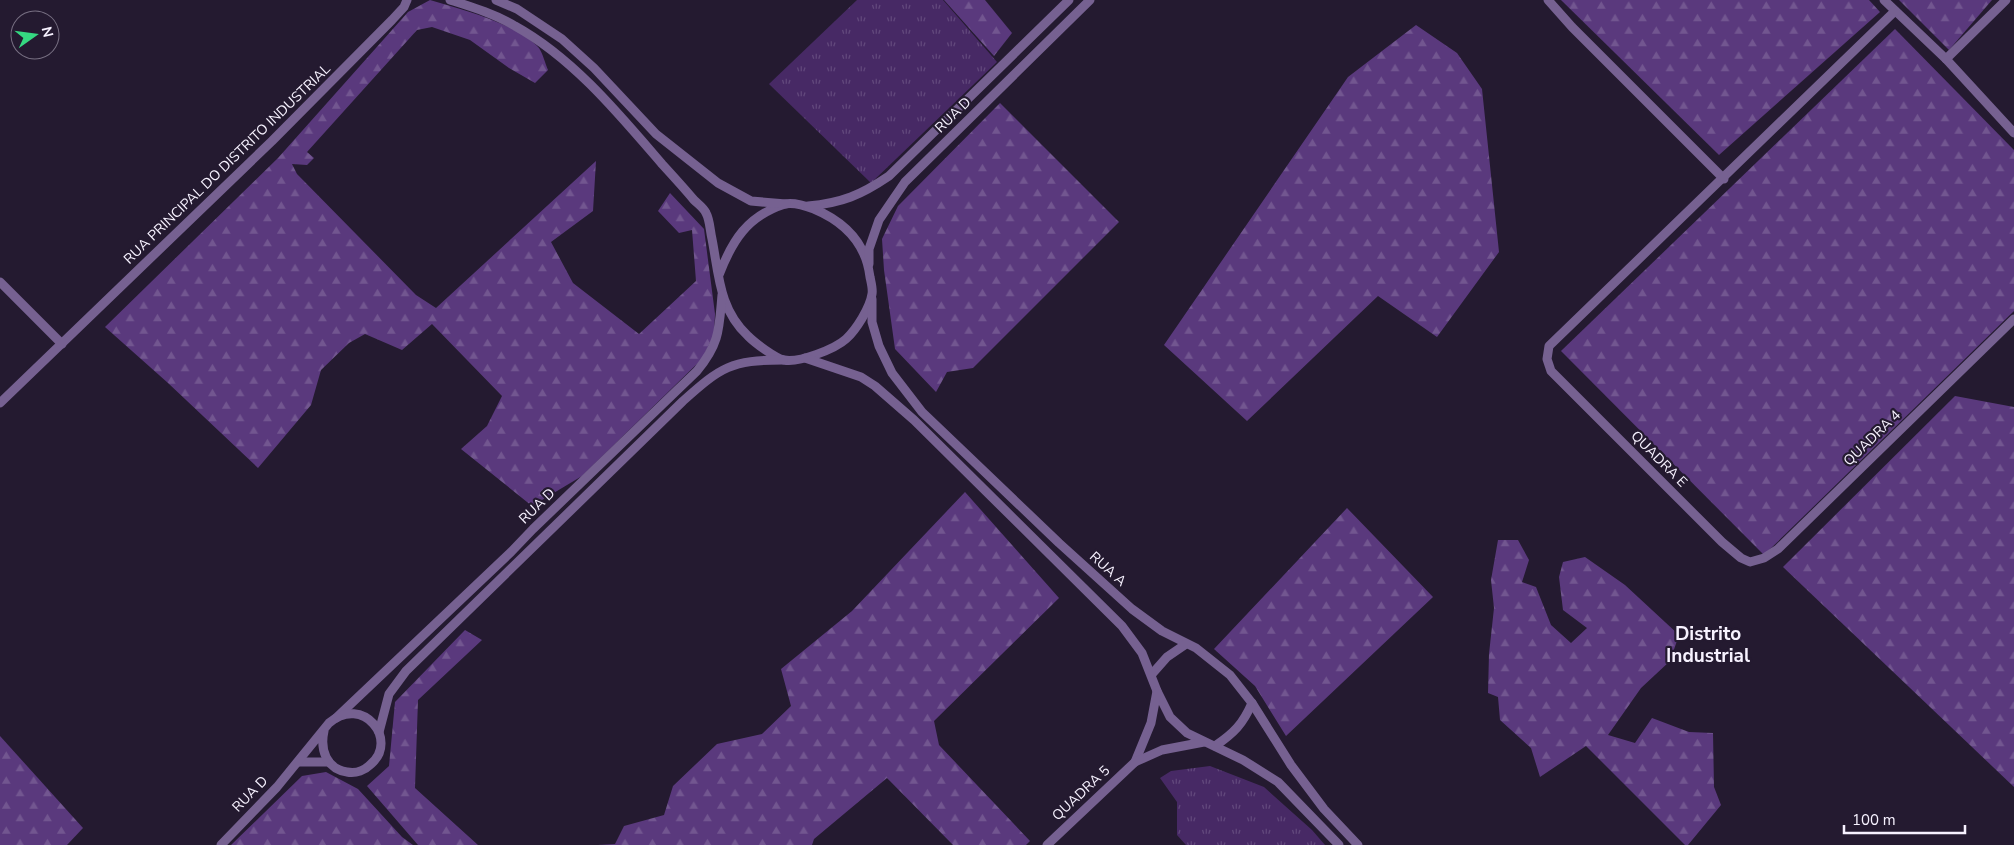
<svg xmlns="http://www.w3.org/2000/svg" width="2014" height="845" font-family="'Nunito Sans',sans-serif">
	<defs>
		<pattern id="grass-tufts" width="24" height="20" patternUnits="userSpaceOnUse" patternTransform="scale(1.25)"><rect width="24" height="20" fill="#472965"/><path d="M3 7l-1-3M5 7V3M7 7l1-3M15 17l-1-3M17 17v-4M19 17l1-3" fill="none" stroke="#62487c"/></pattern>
		<pattern id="forest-firs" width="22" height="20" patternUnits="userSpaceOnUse" patternTransform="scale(1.25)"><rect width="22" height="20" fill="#5a397d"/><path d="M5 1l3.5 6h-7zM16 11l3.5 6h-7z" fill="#725690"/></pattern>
	</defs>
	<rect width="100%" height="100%" fill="#241a30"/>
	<!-- grass -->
	<g fill="url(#grass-tufts)">
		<path d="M 857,0 L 943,0 L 997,62 L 871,183 L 769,84 Z"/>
		<path d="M 1210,766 L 1264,787 L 1312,830 L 1325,845 L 1186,845 L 1177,835 L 1177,802 L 1160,778 L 1171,771 Z"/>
	</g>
	<!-- forest -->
	<g fill="url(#forest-firs)">
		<path d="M 430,0 C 461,9 518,24 539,48 C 543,54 545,63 548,70 L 535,83 L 509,68 L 470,40 L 432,27 L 417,30 L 307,152 L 314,158 L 307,165 L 292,164 L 297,174 L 416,295 L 436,308 L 596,161 L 593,211 L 551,242 L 573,283 L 639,334 L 696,281 L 692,230 L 679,233 L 658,211 L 670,193 L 704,229 L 715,314 L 714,335 L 702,359 L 582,476 L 532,506 L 461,449 L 487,426 L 502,396 L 432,324 L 402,350 L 365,334 L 349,343 L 321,370 L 311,405 L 258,468 L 168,383 L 105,327 L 278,158 L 408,12 Z"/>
		<path d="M 944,0 L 985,0 L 1012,33 L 994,56 Z"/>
		<path d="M 1561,0 L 1869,0 L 1880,12 L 1719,155 Z"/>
		<path d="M 1899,0 L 1992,0 L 1949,50 Z"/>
		<path d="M 1416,25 L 1457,53 L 1482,89 L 1499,252 L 1437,337 L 1378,296 L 1247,421 L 1164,345 L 1348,77 Z"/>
		<path d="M 1895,29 L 2014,150 L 2014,311 L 1764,555 L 1561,351 Z"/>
		<path d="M 1000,103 L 1119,222 L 973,368 L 947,372 L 936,392 L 895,349 L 884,270 L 882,239 L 898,206 Z"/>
		<path d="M 1955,396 L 2014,407 L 2014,787 L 1783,567 Z"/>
		<path d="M 965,492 L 1059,598 L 934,721 L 939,745 L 1030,841 L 1026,845 L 953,845 L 887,778 L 814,839 L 812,845 L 598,845 L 615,844 L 624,826 L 664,815 L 673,786 L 717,744 L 762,734 L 791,706 L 781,669 L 852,611 Z"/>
		<path d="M 1347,508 L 1433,597 L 1286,736 L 1255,686 L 1214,649 Z"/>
		<path d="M 1498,540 L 1518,540 L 1529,560 L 1522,582 L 1536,587 L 1551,625 L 1571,643 L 1587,628 L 1563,610 L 1559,577 L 1563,562 L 1585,557 L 1625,585 L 1679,635 L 1670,661 L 1641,688 L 1608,735 L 1635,743 L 1652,718 L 1689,732 L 1713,733 L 1714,787 L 1721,805 L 1688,845 L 1685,845 L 1586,746 L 1540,777 L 1531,748 L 1500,720 L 1498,697 L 1488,693 L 1489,654 L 1494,608 L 1491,580 Z"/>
		<path d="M 465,630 L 482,640 L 418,700 L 415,788 L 478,845 L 418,845 L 367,786 L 389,766 L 395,702 Z"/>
		<path d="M 0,736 L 83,828 L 67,845 L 0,845 Z"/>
		<path d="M 326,772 L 358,789 L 402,837 L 413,845 L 231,845 L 302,776 Z"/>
	</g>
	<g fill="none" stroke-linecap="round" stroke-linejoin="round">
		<!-- minor -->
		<g stroke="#766191" stroke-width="9">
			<path d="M 450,0 C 472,7 495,14 515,26 C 573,58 619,114 662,164 C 673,176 684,188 694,200 C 698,204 704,208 706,213 C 710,220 710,231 712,239 C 719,275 719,309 748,336 C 755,343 775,358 784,360 C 799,363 835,349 846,339 C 856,330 870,308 872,294 C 873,289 871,282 870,277 C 866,243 845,222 814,209 C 806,206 793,202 785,204 C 747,216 732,241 719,275"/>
			<path d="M 496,0 L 517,9 L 562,39 L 594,68 L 656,134 L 718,183 L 751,201 L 786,204"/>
			<path d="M 1548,0 L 1572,27 L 1724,179"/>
			<path d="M 1884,0 L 1946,59 L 2014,133"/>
			<path d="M 1895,11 L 1549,346 L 1547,359 L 1551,371 L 1722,542 L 1741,558 L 1750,562 L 1764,558 L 1778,549 L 2014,319"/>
			<path d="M 1946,59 L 2006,0"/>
			<path d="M 808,206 C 842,203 861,195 889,176 L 1069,0"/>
			<path d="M 869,264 L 869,249 L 879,220 L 905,182 L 1090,0"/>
			<path d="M 0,282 L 62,344"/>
			<path d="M 872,299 L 872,322 L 879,346 L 892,373 L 922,412 L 1059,543 L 1132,609 L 1162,631 L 1196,648 L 1230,675 L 1252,703 L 1291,765 L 1324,809 L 1358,845"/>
			<path d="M 805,358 L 861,377 L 875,386 L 914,420 L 1122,626 L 1142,653 L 1157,691 L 1170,717 L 1187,733 L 1243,760 L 1278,782 L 1339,845"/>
			<path d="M 0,403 L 272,141 L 392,20 L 404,7 L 407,0"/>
			<path d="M 1152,674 L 1167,657 L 1186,644"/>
			<path d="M 336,718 L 511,552 L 533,529 L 697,371 C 720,343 719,329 722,295"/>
			<path d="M 379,732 L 389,694 L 406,671 L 683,401 C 721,367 731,360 783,360"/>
			<path d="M 1215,746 C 1234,733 1243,724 1252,703"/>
			<path d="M 299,762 L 329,762"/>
			<path d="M 1135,762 L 1151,723 L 1157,691"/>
			<path d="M 221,845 L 277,787 L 329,723 C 363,694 399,740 371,764 C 365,770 356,774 347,772 C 326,769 320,749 324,731"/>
			<path d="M 1047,845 L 1135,762 L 1162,750 L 1204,742"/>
		</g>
	</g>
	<g text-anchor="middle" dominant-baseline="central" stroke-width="4.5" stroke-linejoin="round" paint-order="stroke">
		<!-- street labels -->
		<g font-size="14" fill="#f7f2ff" stroke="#241a30">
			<text transform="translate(953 115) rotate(-44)">RUA D</text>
			<text transform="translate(227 164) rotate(-44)">RUA PRINCIPAL DO DISTRITO INDUSTRIAL</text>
			<text transform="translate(1872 438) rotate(-44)">QUADRA 4</text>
			<text transform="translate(1659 459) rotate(45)">QUADRA E</text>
			<text transform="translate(537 506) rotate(-44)">RUA D</text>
			<text transform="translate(1108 569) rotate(42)">RUA A</text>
			<text transform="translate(1081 793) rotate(-43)">QUADRA 5</text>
			<text transform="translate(250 794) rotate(-46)">RUA D</text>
		</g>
		<!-- district labels -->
		<g font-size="19" font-weight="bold" fill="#f7f2ff" stroke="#241a30">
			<text x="1708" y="634">Distrito<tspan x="1708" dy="22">Industrial</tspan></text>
		</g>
	</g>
	<!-- north arrow -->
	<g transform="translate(35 35) rotate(76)"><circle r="24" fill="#241a30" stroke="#787083"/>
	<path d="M0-4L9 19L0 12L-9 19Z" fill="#35d881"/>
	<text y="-8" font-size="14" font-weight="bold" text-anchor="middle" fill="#f7f2ff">N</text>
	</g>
	<!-- scale -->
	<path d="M1844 825v8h121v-8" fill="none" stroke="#f7f2ff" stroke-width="2.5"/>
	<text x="1852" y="825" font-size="15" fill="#f7f2ff" stroke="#241a30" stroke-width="4" paint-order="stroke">100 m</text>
</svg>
